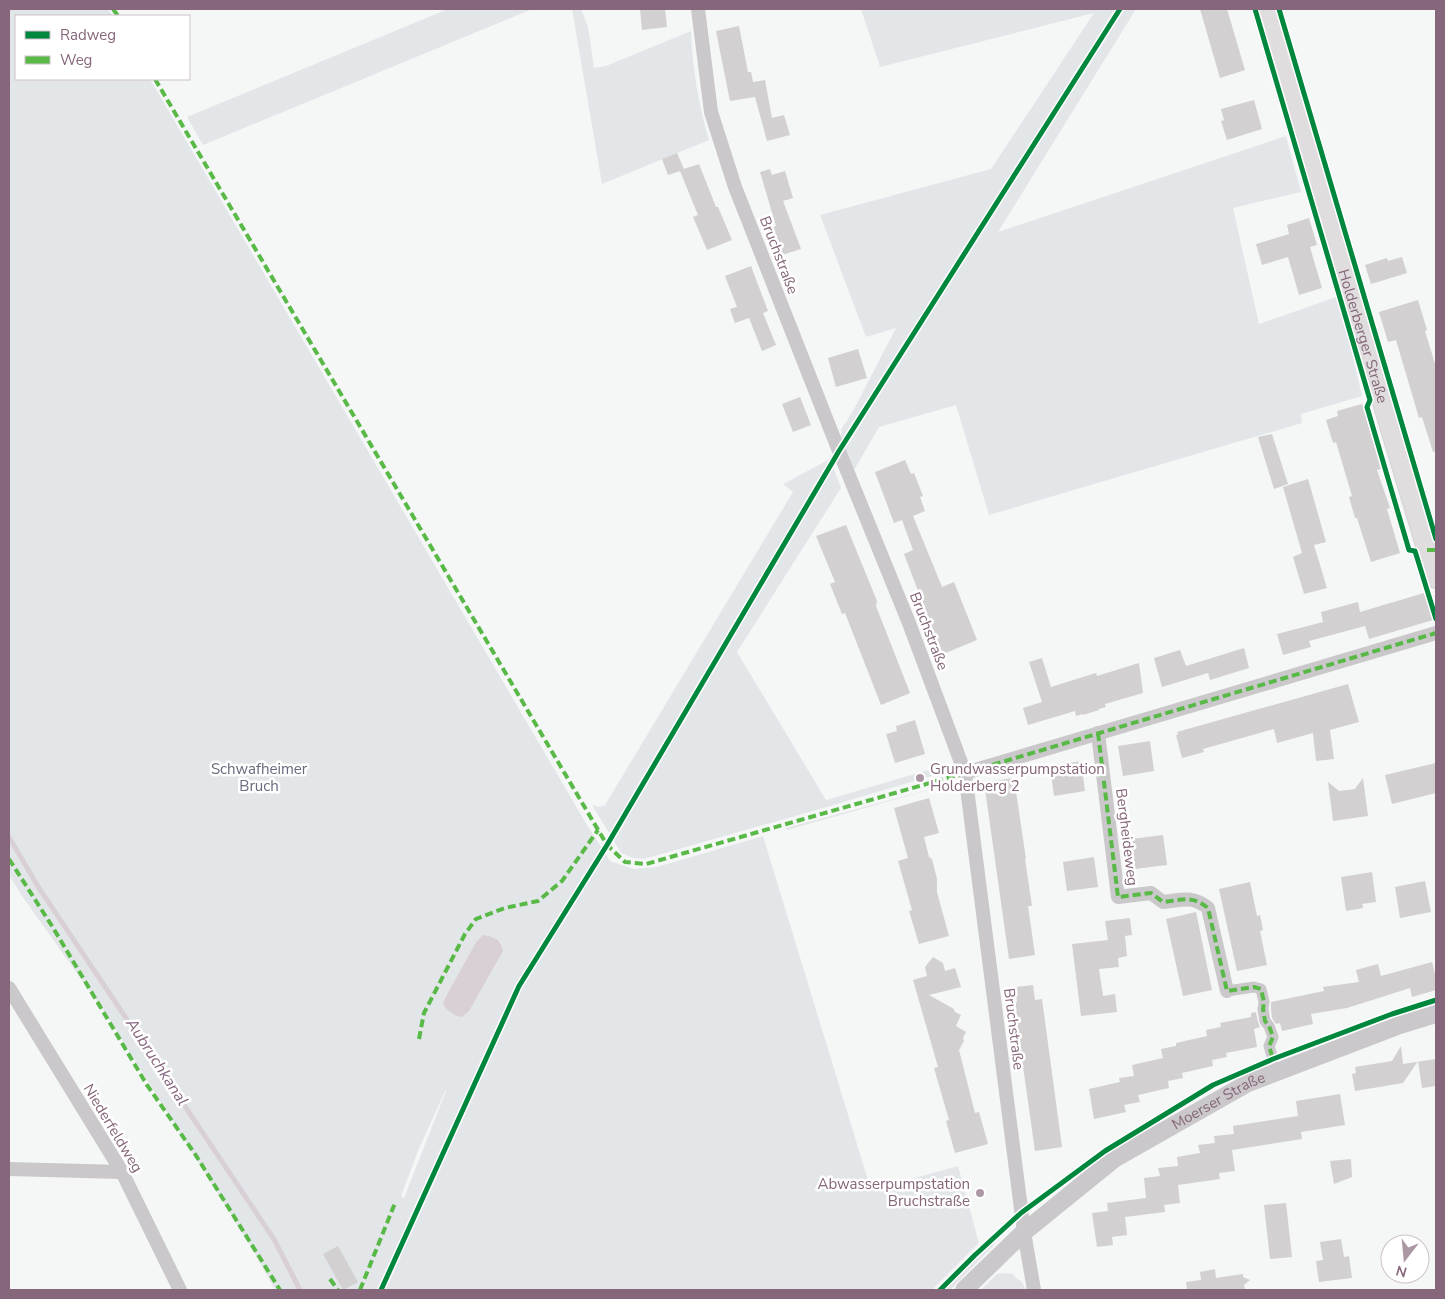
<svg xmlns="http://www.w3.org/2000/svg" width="1445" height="1299" font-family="'Nunito Sans',sans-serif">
	<rect width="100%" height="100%" fill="#f5f6f6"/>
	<!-- green -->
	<g fill="#e3e6e9" fill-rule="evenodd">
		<path d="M 9,9 L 108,9 L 113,16 L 16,16 L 16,79 L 150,79 L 587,825 L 610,861 L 634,869 L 657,867 L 763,836 L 871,1190 L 958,1166 L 979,1243 L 932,1290 L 275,1290 L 253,1250 L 106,1014 L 22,896 L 9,875 ZM 483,935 L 494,937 L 501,943 L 443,1004 L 445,998 L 476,942 ZM 445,1091 L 446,1091 L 404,1198 L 401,1196 L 418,1151 Z"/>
		<path d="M 448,9 L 529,9 L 530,10 L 203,145 L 187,117 Z"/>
		<path d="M 572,9 L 581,9 L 588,27 L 594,68 L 606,66 L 691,31 C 692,66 699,107 709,140 L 602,184 Z"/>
		<path d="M 861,9 L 1136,9 L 998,232 L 1286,136 L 1301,192 L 1233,208 L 1259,324 L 1339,296 L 1362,396 L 1301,414 L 1302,423 L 989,515 L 956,405 L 879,427 L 853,472 L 840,436 L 842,432 L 841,430 L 853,411 L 896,328 L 866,337 L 820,215 L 991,169 L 1094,13 L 880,67 Z"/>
		<path d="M 830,459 L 841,488 L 737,652 L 826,800 L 942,766 L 945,772 L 830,806 L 644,859 L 633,858 L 621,853 L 592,805 L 598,807 L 605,805 L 793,492 L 783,484 Z"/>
		<path d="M 954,783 L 787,830 L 786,828 Z"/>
		<path d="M 993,1241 L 995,1242 L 994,1245 L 950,1290 L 944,1290 Z"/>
		<path d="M 1006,1273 L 1013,1274 L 1016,1278 L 1022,1282 L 1026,1290 L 981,1290 L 997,1274 Z"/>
	</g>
	<!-- water -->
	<path fill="#d9cfd7" d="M 483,935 C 495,937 500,938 503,951 L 469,1011 L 462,1017 C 453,1015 448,1012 443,1004 L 445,998 L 476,942 Z"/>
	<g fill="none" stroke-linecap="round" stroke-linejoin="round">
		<!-- stream -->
		<path stroke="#d9cfd7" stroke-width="5" d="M 9,837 L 37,885 L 275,1241 L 300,1290"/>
	</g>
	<!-- building -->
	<g fill="#d2d0d1">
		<path d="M 640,9 L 665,9 L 667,27 L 642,30 Z"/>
		<path d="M 1200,9 L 1227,9 L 1245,70 L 1220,78 Z"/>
		<path d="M 739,26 L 748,72 L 751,72 L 753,82 L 765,80 L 772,118 L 784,115 L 790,135 L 767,141 L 755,97 L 730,101 L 716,31 Z"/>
		<path d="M 1254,100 L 1262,129 L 1227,140 L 1221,121 L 1224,120 L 1221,109 Z"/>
		<path d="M 677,153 L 684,169 L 699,164 L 716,207 L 718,207 L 732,240 L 707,250 L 693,217 L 698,215 L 680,171 L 668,175 L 662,159 Z"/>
		<path d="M 770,169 L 772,175 L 785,171 L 793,198 L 783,201 L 801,249 L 779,256 L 769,229 L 776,226 L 760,172 Z"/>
		<path d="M 1309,218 L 1317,245 L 1310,247 L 1322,288 L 1299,295 L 1288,257 L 1262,265 L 1256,244 L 1289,234 L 1287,225 Z"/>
		<path d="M 1402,257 L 1407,273 L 1371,284 L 1365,265 L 1387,258 L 1388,261 Z"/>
		<path d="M 751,266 L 768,311 L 763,313 L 776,345 L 762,351 L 749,318 L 735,323 L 730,309 L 737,307 L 725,276 Z"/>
		<path d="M 1418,300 L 1427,330 L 1425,331 L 1436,367 L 1436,451 L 1433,452 L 1422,417 L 1419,418 L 1396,340 L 1388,342 L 1379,312 Z"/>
		<path d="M 858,349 L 867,378 L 836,387 L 828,358 Z"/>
		<path d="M 800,397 L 811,425 L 793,432 L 782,404 Z"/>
		<path d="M 1362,404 L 1381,469 L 1377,470 L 1390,508 L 1387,509 L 1400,553 L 1371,562 L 1357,518 L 1355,518 L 1349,497 L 1352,496 L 1336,442 L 1333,443 L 1326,420 L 1338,416 L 1337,411 Z"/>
		<path d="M 1272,434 L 1288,484 L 1274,489 L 1258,437 Z"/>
		<path d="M 905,460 L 911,474 L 914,473 L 923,496 L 920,497 L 925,511 L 913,516 L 942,587 L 954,582 L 977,640 L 943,654 L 928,617 L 924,618 L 915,597 L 920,596 L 904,554 L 913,550 L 902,520 L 894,523 L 875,472 Z"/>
		<path d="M 1308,479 L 1326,542 L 1314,545 L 1327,588 L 1304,594 L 1293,557 L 1302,553 L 1283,487 Z"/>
		<path d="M 846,525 L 877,601 L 876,606 L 910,693 L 881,705 L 845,613 L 842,614 L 830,584 L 835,582 L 816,536 Z"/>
		<path d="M 1424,593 L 1433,620 L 1369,639 L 1365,626 L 1309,641 L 1311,647 L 1283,655 L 1277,634 L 1323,622 L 1321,612 L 1358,602 L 1360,612 Z"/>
		<path d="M 1244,648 L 1249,668 L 1210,680 L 1208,673 L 1162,687 L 1154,658 L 1180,650 L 1186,666 Z"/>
		<path d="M 1042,658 L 1051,687 L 1096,673 L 1097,676 L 1139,663 L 1143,693 L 1105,704 L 1106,707 L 1099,709 L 1099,710 L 1083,715 L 1083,714 L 1076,716 L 1075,711 L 1028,725 L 1023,708 L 1042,702 L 1029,662 Z"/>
		<path d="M 1348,684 L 1359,722 L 1330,730 L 1334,759 L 1316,761 L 1313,733 L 1277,743 L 1274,729 L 1203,749 L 1204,752 L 1182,758 L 1176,735 L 1178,735 L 1177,732 Z"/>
		<path d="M 915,720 L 925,754 L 895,763 L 886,734 L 897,731 L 896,726 Z"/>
		<path d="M 1150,741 L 1154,771 L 1123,776 L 1118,746 Z"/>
		<path d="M 1081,761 L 1085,791 L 1054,796 L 1050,766 Z"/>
		<path d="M 1436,763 L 1436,793 L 1392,804 L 1385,775 Z"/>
		<path d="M 1014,778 L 1026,859 L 1025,859 L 1032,906 L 1028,906 L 1035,955 L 1009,959 L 984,782 Z"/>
		<path d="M 1363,778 L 1368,816 L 1333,821 L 1328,782 L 1339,791 L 1355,789 Z"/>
		<path d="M 929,798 L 939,833 L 924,837 L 929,857 L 932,859 L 937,879 L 937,892 L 949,936 L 919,944 L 909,911 L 912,910 L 898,861 L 908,858 L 894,808 Z"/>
		<path d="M 1163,835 L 1167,865 L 1135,869 L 1131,839 Z"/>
		<path d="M 1094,857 L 1098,887 L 1067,891 L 1063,862 Z"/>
		<path d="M 1372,872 L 1376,902 L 1362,904 L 1363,908 L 1346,911 L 1341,877 Z"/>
		<path d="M 1425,881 L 1431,912 L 1400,918 L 1395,887 Z"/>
		<path d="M 1250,882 L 1257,916 L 1260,915 L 1263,930 L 1260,931 L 1267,965 L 1237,971 L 1219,889 Z"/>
		<path d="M 1196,912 L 1212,990 L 1183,996 L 1166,919 Z"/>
		<path d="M 1130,918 L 1132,935 L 1125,936 L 1127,956 L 1118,958 L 1119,967 L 1099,969 L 1103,996 L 1115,994 L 1117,1012 L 1081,1016 L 1072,944 L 1108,940 L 1105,921 Z"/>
		<path d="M 933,957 L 943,963 L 945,971 L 955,968 L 961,987 L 929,995 L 954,1009 L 955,1012 L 961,1015 L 956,1026 L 966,1032 L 963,1038 L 964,1041 L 959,1050 L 975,1113 L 979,1112 L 988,1144 L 955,1153 L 946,1121 L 949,1120 L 934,1068 L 938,1067 L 913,980 L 927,976 L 925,967 Z"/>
		<path d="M 1432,962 L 1436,978 L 1436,990 L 1412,997 L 1410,988 L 1347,1008 L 1311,1014 L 1313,1024 L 1282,1031 L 1280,1023 L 1276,1024 L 1272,1018 L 1271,1009 L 1271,1002 L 1324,991 L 1323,987 L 1359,982 L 1356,970 L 1378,964 L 1381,976 Z"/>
		<path d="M 1033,985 L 1035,1000 L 1042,999 L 1062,1147 L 1035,1151 L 1014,1003 L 1017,1002 L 1015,987 Z"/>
		<path d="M 1256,1012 L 1258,1022 L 1260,1027 L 1254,1029 L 1257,1047 L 1226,1053 L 1227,1057 L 1212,1060 L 1213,1066 L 1182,1073 L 1183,1078 L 1168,1081 L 1169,1088 L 1138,1095 L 1140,1102 L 1124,1105 L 1126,1112 L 1094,1119 L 1089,1089 L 1120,1082 L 1119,1078 L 1134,1076 L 1132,1065 L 1163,1058 L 1161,1049 L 1176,1046 L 1176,1043 L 1207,1036 L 1206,1030 L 1221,1027 L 1220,1023 L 1251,1017 L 1251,1013 Z"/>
		<path d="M 1401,1046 L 1403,1064 L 1436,1059 L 1436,1086 L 1422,1088 L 1418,1061 L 1403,1083 L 1355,1091 L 1352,1074 L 1356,1073 L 1355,1067 L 1392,1061 Z"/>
		<path d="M 1340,1094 L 1345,1125 L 1301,1132 L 1302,1139 L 1232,1150 L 1235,1171 L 1219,1173 L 1220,1179 L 1178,1185 L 1180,1203 L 1164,1205 L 1165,1212 L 1125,1217 L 1127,1235 L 1112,1237 L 1113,1245 L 1097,1247 L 1092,1213 L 1108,1211 L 1107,1203 L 1146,1198 L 1144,1178 L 1160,1176 L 1158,1168 L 1178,1166 L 1177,1157 L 1200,1153 L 1198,1145 L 1215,1143 L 1214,1136 L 1234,1134 L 1233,1126 L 1298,1116 L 1296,1101 Z"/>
		<path d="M 1351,1159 L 1352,1177 L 1334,1184 L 1330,1161 Z"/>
		<path d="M 1286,1203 L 1292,1257 L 1270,1259 L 1264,1205 Z"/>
		<path d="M 1341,1239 L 1344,1257 L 1349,1256 L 1352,1278 L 1319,1282 L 1316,1261 L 1323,1260 L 1320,1242 Z"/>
		<path d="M 338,1246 L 358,1282 L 343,1290 L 323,1254 Z"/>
		<path d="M 1215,1269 L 1216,1278 L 1243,1274 L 1243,1277 L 1250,1280 L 1244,1285 L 1245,1290 L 1187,1290 L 1186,1282 L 1201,1280 L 1200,1272 Z"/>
	</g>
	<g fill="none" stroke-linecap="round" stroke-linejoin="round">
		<defs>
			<g id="secondary">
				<path id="s2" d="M 1267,9 L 1322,200 L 1436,578"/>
			</g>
		</defs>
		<!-- secondary casing -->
		<use href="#secondary" stroke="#d3d2d3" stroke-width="22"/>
		<!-- pedestrian -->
		<path stroke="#cac8ca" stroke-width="11" d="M 1227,991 L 1254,987 L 1261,989 L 1264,1002 L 1263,1009 L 1265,1021 L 1269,1026 L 1273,1037 L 1269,1046 L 1273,1059"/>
		<!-- minor -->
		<g stroke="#cac8ca" stroke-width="14">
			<path d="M 698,9 L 711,112 L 735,187 L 839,451 L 909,623 L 965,773 L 1024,1232 L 1034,1290"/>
			<path d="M 1098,733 L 1118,897 L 1151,893 L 1163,902 C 1182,900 1192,895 1208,908 L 1227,991"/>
			<path d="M 965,773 L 1436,633"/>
			<path d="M 9,988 L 122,1172 L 180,1290"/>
			<path d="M 9,1169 L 122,1172"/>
		</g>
		<!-- tertiary -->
		<path stroke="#cac8ca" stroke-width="18" id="s1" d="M 964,1290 L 1024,1232 L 1114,1159 L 1248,1083 L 1397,1026 L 1436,1014"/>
		<!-- secondary -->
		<use href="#secondary" stroke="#dfddde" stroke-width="20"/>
		<!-- quiet -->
		<g stroke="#58b947" stroke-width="4" stroke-dasharray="8 4" stroke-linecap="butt">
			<path d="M 113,9 L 118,16"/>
			<path d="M 155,79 L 607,845 L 625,862 L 646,864 L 965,773 L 1436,633"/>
			<path d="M 1427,550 L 1436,550"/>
			<path d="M 1098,733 L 1118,897 L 1151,893 L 1163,902 C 1182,900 1192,895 1208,908 L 1227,991 L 1254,987 L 1261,989 L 1264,1002 L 1263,1009 L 1265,1021 L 1269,1026 L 1273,1037 L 1269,1046 L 1273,1059"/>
			<path d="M 9,859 L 52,926 L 147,1085 L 195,1154 L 280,1290"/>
			<path d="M 419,1039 L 424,1013 L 465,934 L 476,919 L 505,908 L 538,901 L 562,881 L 598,830"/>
			<path d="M 330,1279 L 338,1290"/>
			<path d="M 360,1290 L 395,1203"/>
		</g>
		<defs>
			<g id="cycleway">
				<path d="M 1255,9 L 1370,400 L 1367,407 L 1409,550 L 1415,551 L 1436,619"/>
				<path d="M 1279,9 L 1436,539"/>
				<path d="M 381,1290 L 519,986 L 607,845 L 839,451 L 1120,9"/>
				<path d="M 940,1290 L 975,1255 L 1021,1213 L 1105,1151 L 1213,1085 L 1273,1059 L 1392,1014 L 1436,1000"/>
			</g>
		</defs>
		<!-- cycleway casing -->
		<use href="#cycleway" stroke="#fff" stroke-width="8"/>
		<!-- cycleway -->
		<use href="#cycleway" stroke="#00873e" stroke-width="5"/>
	</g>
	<!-- markers -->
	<g fill="#ac98a5" stroke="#fff" stroke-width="2">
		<circle cx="920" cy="778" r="5"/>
		<circle cx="980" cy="1193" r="5"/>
	</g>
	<g text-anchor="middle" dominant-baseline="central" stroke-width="5" stroke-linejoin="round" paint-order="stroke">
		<!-- street labels -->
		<g font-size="15" fill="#85667a" stroke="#fff">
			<text transform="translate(779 255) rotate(69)">Bruchstraße</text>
			<text stroke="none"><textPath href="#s2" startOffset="341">Holderberger Straße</textPath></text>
			<text transform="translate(929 631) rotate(69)">Bruchstraße</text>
			<text transform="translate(1127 837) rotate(83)">Bergheideweg</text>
			<text transform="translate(1014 1029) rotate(83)">Bruchstraße</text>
			<text stroke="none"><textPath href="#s1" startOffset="319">Moerser Straße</textPath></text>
			<text transform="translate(113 1128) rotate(59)">Niederfeldweg</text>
		</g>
		<!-- park labels -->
		<g font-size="15" fill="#656b7c" stroke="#fff">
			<text x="259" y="769">Schwafheimer<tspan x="259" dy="17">Bruch</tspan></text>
		</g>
		<!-- poi labels -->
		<g font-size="15" fill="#85667a" stroke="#fff" text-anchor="start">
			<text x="930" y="769">Grundwasserpumpstation<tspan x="930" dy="17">Holderberg 2</tspan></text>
			<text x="970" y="1184" text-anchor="end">Abwasserpumpstation<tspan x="970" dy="17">Bruchstraße</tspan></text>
		</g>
		<!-- water labels -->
		<g font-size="16" font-style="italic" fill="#886781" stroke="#fff">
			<text transform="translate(157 1062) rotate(57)">Aubruchkanal</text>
		</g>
	</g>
	<!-- border -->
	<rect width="1445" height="1299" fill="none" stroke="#85667a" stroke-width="20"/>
	<!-- legend -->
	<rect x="15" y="15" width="175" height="65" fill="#ffffff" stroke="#cec2ca"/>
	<rect x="25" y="31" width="25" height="8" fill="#00873e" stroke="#cec2ca"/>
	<text x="60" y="40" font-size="15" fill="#85667a">Radweg</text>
	<rect x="25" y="56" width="25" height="8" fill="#58b947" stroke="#cec2ca"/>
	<text x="60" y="65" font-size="15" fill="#85667a">Weg</text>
	<!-- north arrow -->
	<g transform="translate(1405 1259) rotate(196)"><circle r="24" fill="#ffffff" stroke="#cec2ca"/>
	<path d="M0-4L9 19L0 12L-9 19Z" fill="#ac98a5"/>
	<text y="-8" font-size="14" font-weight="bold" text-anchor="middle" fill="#85667a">N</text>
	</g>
</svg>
